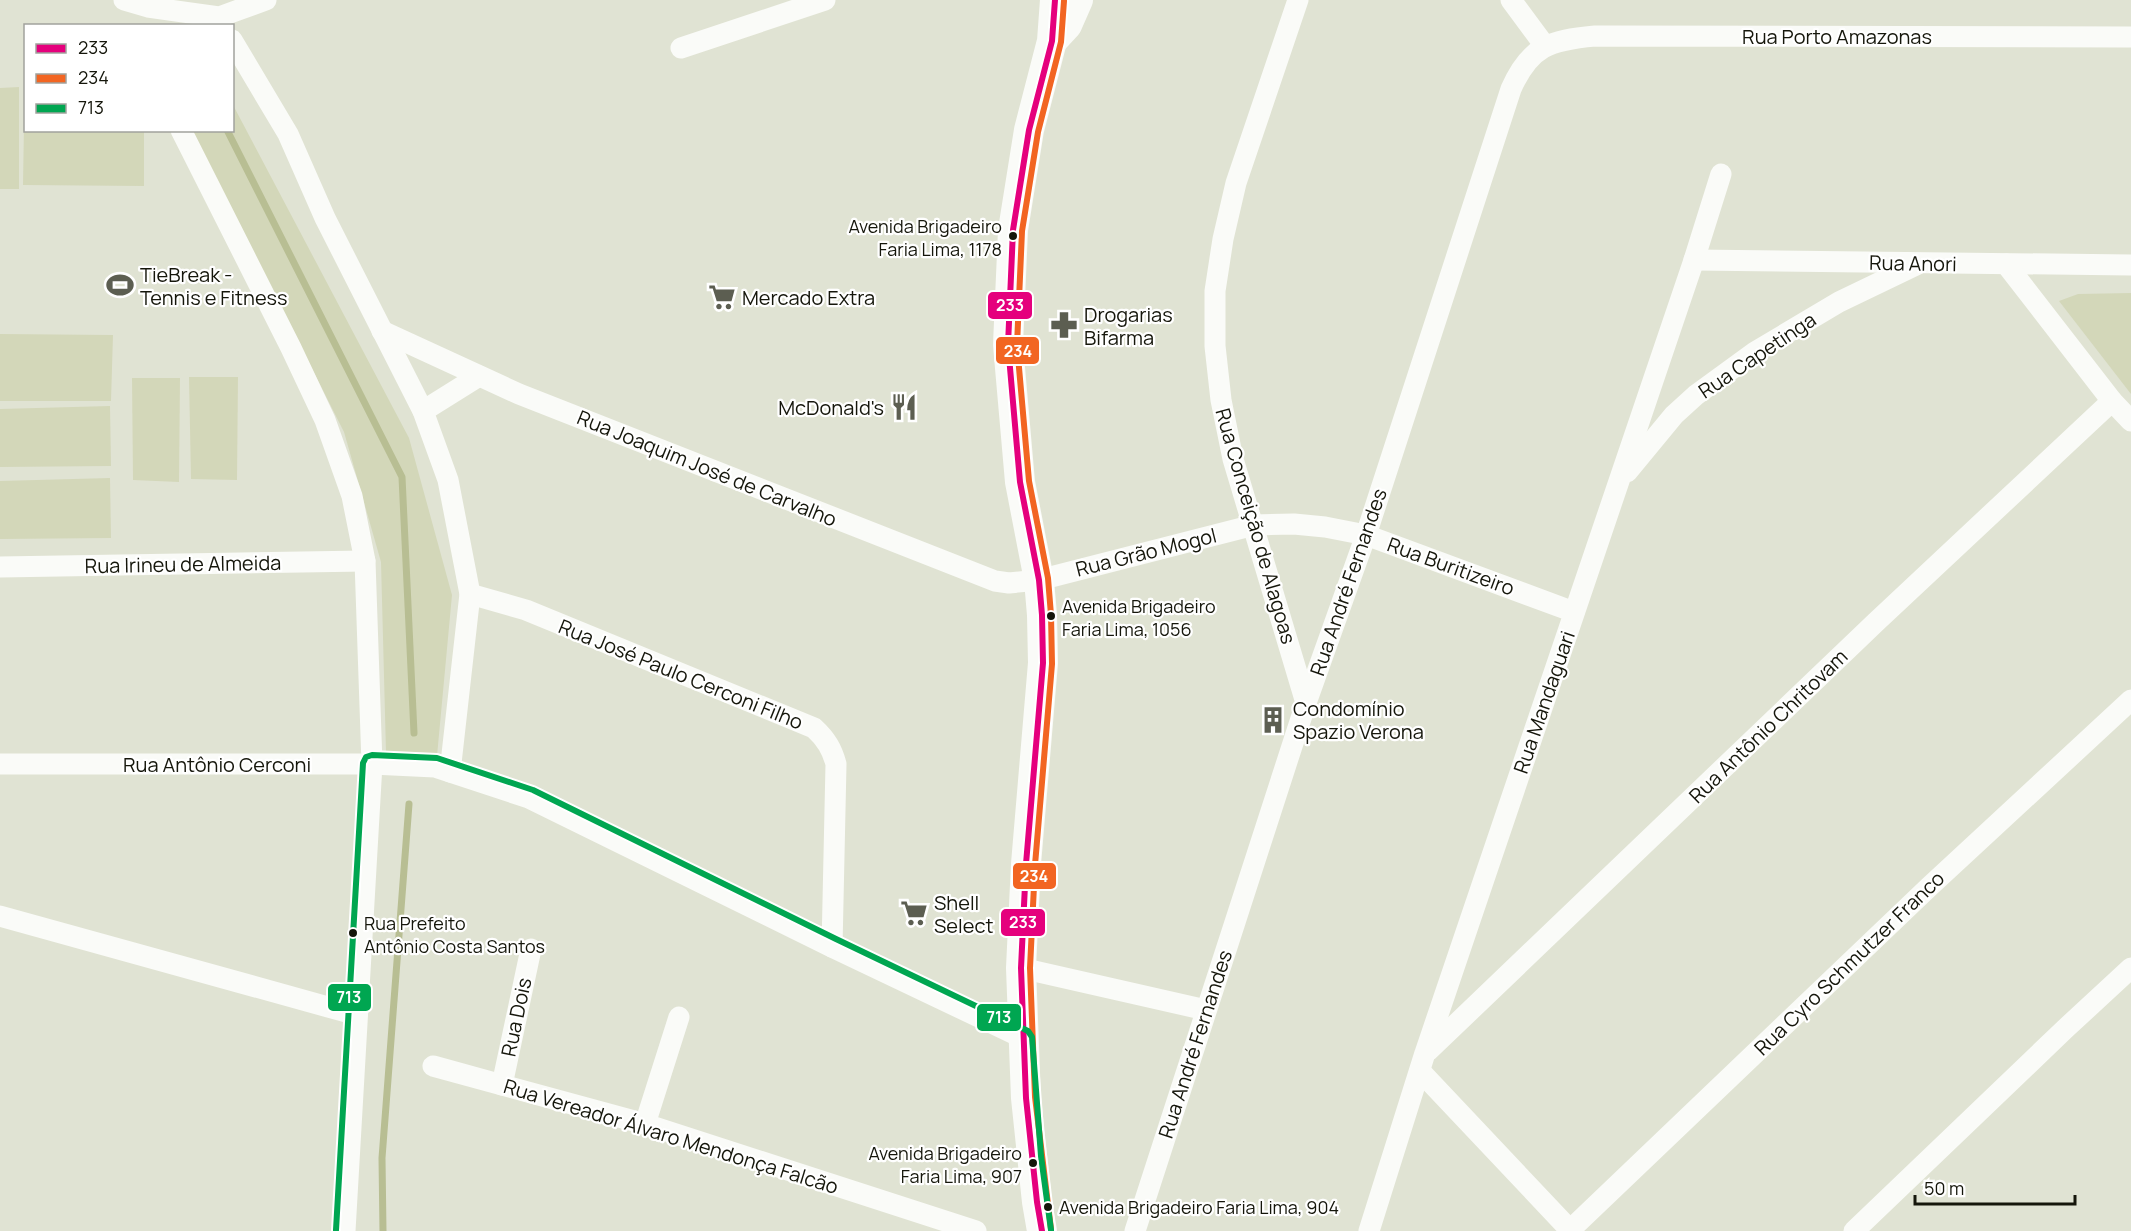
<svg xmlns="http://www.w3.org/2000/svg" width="2131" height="1231" font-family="Manrope,sans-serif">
	<rect width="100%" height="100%" fill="#e0e3d3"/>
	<!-- green -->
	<g fill="#d3d7b9">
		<path d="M 19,87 L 19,189 L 0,189 L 0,88 Z"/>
		<path d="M 233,105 L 409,438 L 452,595 L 437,756 L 386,752 L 381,562 L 344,432 L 192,131 L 232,130 Z"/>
		<path d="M 24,124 L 26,130 L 144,131 L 144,186 L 23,185 Z"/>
		<path d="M 2131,293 L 2131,394 L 2059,301 L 2078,294 Z"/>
		<path d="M 0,334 L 113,335 L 111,401 L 0,401 Z"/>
		<path d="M 189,377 L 238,377 L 237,480 L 191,479 Z"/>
		<path d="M 132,378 L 180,378 L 179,482 L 133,480 Z"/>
		<path d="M 110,406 L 111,466 L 0,467 L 0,409 Z"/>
		<path d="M 110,478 L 111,538 L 0,539 L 0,481 Z"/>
	</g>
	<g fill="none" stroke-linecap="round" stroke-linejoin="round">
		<!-- stream -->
		<g stroke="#b8be93" stroke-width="7">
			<path d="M 227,130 L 402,477 L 414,733"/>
			<path d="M 383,1231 L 382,1158 L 409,804"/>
		</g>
		<!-- minor -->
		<g stroke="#fafbf8" stroke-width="21">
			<path d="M 124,0 L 148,7 L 219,17 L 266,0"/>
			<path d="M 1298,0 L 1236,183 L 1223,239 L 1215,291 L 1215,346 L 1221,400 L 1233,459 L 1306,703"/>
			<path d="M 1511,0 L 1545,46"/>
			<path d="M 232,40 L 288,134 L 325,218 L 423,411 L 448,480 L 470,594 L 450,772"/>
			<path d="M 681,48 L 825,0"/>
			<path d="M 181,130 L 291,348 L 325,420 L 352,496 L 365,561 L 372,764 L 345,1231"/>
			<path d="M 1694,260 L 2131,265"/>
			<path d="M 2006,264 L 2112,401 L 2131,421"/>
			<path d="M 382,331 L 519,394 L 995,581 L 1009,583 L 1039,580 L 1254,525 L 1294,524 L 1325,527 L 1366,535 L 1574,612"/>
			<path d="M 423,411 L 479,376"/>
			<path d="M 1627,472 L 1674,415 L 1696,395 L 1755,352 L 1839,302 L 1918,264"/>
			<path d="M 0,567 L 365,561"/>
			<path d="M 470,594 L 526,610 L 814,728 C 826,739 832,749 836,764 L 832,947"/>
			<path d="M 0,764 L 372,764 L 435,767 L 529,798 L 832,947 L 1023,1038"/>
			<path d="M 0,916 L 357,1015"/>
			<path d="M 1021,968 L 1206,1010"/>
			<path d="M 1428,1051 L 1876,622 L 2112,401"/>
			<path d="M 433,1066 L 645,1124 L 976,1231"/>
			<path d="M 1420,1071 L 1571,1231"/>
			<path d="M 502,1085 L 531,949"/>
			<path d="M 645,1124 L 679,1017"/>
			<path d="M 1570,1230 L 1929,887 L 2131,700"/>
			<path d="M 1135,1231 L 1306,703 L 1366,535 L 1511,89 C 1530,46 1550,40 1595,36 L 2131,37"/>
			<path d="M 1369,1231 L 1425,1053 L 1694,260 L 1721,174"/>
			<path d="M 1854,1231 L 2065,1029 L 2131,968"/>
		</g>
		<!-- secondary -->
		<g stroke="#fafbf8" stroke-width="30">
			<path d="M 1054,39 L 1067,25 L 1078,0"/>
			<path d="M 1042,1231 L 1037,1202 L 1026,1098 L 1021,968 L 1026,864 L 1043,663 L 1042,615 L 1039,580 L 1020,482 L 1008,345 L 1013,230 L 1029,130 L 1052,41 L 1055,0"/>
		</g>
		<defs>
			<path id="bus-1" d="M 1042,1231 L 1037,1202 L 1026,1098 L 1021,968 L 1026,864 L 1043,663 L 1042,615 L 1039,580 L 1020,482 L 1008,345 L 1013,230 L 1029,130 L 1052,41 L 1055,0"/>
			<path id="bus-2" d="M 1051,1229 L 1035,1097 L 1030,968 L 1035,865 L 1052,664 L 1051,615 L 1048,578 L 1029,481 L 1017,345 L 1022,231 L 1038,132 L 1061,42 L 1064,1"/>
			<path id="bus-3" d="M 336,1230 L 363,763 L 366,757 L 372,755 L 437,758 L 533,790 L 836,939 L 1028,1031 L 1032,1037 L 1041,1156 L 1051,1230"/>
		</defs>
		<!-- bus-1 casing -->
		<use href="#bus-1" stroke="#fff" stroke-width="10"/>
		<!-- bus-2 casing -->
		<use href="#bus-2" stroke="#fff" stroke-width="10"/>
		<!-- bus-3 casing -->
		<use href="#bus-3" stroke="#fff" stroke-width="10"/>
		<!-- bus-1 -->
		<use href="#bus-1" stroke="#e5007d" stroke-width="6"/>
		<!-- bus-2 -->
		<use href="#bus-2" stroke="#f26522" stroke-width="6"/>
		<!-- bus-3 -->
		<use href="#bus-3" stroke="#00a651" stroke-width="6"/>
	</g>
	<!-- icons -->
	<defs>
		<symbol id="stadium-bare" viewBox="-9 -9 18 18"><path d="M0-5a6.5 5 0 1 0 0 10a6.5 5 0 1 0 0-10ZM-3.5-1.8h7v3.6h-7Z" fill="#5c5e51" stroke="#fff" stroke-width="2.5" paint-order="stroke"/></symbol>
		<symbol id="supermarket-bare" viewBox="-9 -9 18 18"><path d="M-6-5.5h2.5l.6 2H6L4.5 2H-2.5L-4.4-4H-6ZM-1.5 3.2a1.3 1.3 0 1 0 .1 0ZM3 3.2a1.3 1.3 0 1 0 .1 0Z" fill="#5c5e51" stroke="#fff" stroke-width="2.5" paint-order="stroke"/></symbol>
		<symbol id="pharmacy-bare" viewBox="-9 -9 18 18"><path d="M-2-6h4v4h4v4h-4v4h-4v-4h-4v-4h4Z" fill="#5c5e51" stroke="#fff" stroke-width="2.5" paint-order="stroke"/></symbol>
		<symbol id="restaurant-bare" viewBox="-9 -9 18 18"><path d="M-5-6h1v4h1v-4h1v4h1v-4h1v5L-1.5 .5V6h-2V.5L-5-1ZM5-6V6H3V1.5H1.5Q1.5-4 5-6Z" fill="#5c5e51" stroke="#fff" stroke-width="2.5" paint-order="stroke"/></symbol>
		<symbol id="building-bare" viewBox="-9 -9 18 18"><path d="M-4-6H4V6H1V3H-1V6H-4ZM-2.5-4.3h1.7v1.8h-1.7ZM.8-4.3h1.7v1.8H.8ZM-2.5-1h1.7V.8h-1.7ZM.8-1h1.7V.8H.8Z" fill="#5c5e51" stroke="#fff" stroke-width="2.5" paint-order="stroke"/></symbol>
	</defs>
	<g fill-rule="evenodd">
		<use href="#stadium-bare" x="101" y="266" width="38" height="38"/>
		<use href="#supermarket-bare" x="703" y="278" width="38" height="38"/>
		<use href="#pharmacy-bare" x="1045" y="306" width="38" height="38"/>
		<use href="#restaurant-bare" x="885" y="388" width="38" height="38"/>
		<use href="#building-bare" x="1254" y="701" width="38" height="38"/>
		<use href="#supermarket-bare" x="895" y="894" width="38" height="38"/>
	</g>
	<!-- markers -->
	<g fill="#15160b" stroke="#fff" stroke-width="2">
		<circle cx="1013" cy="236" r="5"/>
		<circle cx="1051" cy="616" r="5"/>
		<circle cx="353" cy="933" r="5"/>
		<circle cx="1033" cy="1163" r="5"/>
		<circle cx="1048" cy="1207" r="5"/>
	</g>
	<g text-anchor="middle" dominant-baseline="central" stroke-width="4.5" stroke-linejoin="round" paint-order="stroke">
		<!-- bus labels -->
		<g font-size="18" fill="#15160b" stroke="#fff" text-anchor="start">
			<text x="1002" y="226" text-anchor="end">Avenida Brigadeiro<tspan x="1002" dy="23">Faria Lima, 1178</tspan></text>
			<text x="1062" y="606">Avenida Brigadeiro<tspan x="1062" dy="23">Faria Lima, 1056</tspan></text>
			<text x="364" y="923">Rua Prefeito<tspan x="364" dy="23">Antônio Costa Santos</tspan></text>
			<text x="1022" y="1153" text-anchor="end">Avenida Brigadeiro<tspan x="1022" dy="23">Faria Lima, 907</tspan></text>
			<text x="1059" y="1207">Avenida Brigadeiro Faria Lima, 904</text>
		</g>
		<!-- street labels -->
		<g font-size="20" fill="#15160b" stroke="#fff">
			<text x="1837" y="36">Rua Porto Amazonas</text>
			<text transform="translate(1913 263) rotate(1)">Rua Anori</text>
			<text transform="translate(1757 355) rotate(-34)">Rua Capetinga</text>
			<text transform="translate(707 468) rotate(22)">Rua Joaquim José de Carvalho</text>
			<text transform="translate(1256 526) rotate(74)">Rua Conceição de Alagoas</text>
			<text transform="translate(1146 552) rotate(-14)">Rua Grão Mogol</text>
			<text transform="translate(183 564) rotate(-1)">Rua Irineu de Almeida</text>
			<text transform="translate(1451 566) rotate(20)">Rua Buritizeiro</text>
			<text transform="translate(1348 582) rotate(-71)">Rua André Fernandes</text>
			<text transform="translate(681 674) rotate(22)">Rua José Paulo Cerconi Filho</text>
			<text transform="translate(1544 702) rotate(-71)">Rua Mandaguari</text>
			<text transform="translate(1768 726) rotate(-44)">Rua Antônio Chritovam</text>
			<text x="217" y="764">Rua Antônio Cerconi</text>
			<text transform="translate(1849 963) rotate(-44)">Rua Cyro Schmutzer Franco</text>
			<text transform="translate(516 1017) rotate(-78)">Rua Dois</text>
			<text transform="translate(1195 1044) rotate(-72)">Rua André Fernandes</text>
			<text transform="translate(671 1136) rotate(17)">Rua Vereador Álvaro Mendonça Falcão</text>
		</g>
		<!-- poi labels -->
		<g font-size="20" fill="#15160b" stroke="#fff" text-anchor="start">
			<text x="140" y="274">TieBreak -<tspan x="140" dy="23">Tennis e Fitness</tspan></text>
			<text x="742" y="297">Mercado Extra</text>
			<text x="1084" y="314">Drogarias<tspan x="1084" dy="23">Bifarma</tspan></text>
			<text x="884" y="407" text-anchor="end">McDonald's</text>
			<text x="1293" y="708">Condomínio<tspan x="1293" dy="23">Spazio Verona</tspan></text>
			<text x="934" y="902">Shell<tspan x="934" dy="23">Select</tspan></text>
		</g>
	</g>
	<g stroke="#fff" stroke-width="2">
		<rect x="987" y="291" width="46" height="29" rx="6" fill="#e5007d"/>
		<rect x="995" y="336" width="45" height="29" rx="6" fill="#f26522"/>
		<rect x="1012" y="862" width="45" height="28" rx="6" fill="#f26522"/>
		<rect x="1000" y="908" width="46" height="29" rx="6" fill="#e5007d"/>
		<rect x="327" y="983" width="45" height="29" rx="6" fill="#00a651"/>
		<rect x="976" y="1003" width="46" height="29" rx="6" fill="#00a651"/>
	</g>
	<g font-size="16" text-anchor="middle" font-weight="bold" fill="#fff">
		<text x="1010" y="311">233</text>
		<text x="1018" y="357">234</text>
		<text x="1034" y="882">234</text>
		<text x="1023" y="928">233</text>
		<text x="349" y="1003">713</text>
		<text x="999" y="1023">713</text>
	</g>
	<!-- legend -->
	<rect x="24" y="24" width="210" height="108" fill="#ffffff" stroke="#a1a29d" stroke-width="1.5"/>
	<rect x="36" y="44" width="30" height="9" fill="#e5007d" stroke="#a1a29d" stroke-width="1.5"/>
	<text x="78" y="54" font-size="18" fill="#15160b">233</text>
	<rect x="36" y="74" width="30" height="9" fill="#f26522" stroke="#a1a29d" stroke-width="1.5"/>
	<text x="78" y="84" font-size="18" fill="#15160b">234</text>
	<rect x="36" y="104" width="30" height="9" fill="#00a651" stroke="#a1a29d" stroke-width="1.5"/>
	<text x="78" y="114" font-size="18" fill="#15160b">713</text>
	<!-- scale -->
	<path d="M1915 1195v9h160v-9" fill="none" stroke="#15160b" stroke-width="3"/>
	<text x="1924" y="1195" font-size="18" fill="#15160b" stroke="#ffffff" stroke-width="4.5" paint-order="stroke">50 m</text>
</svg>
